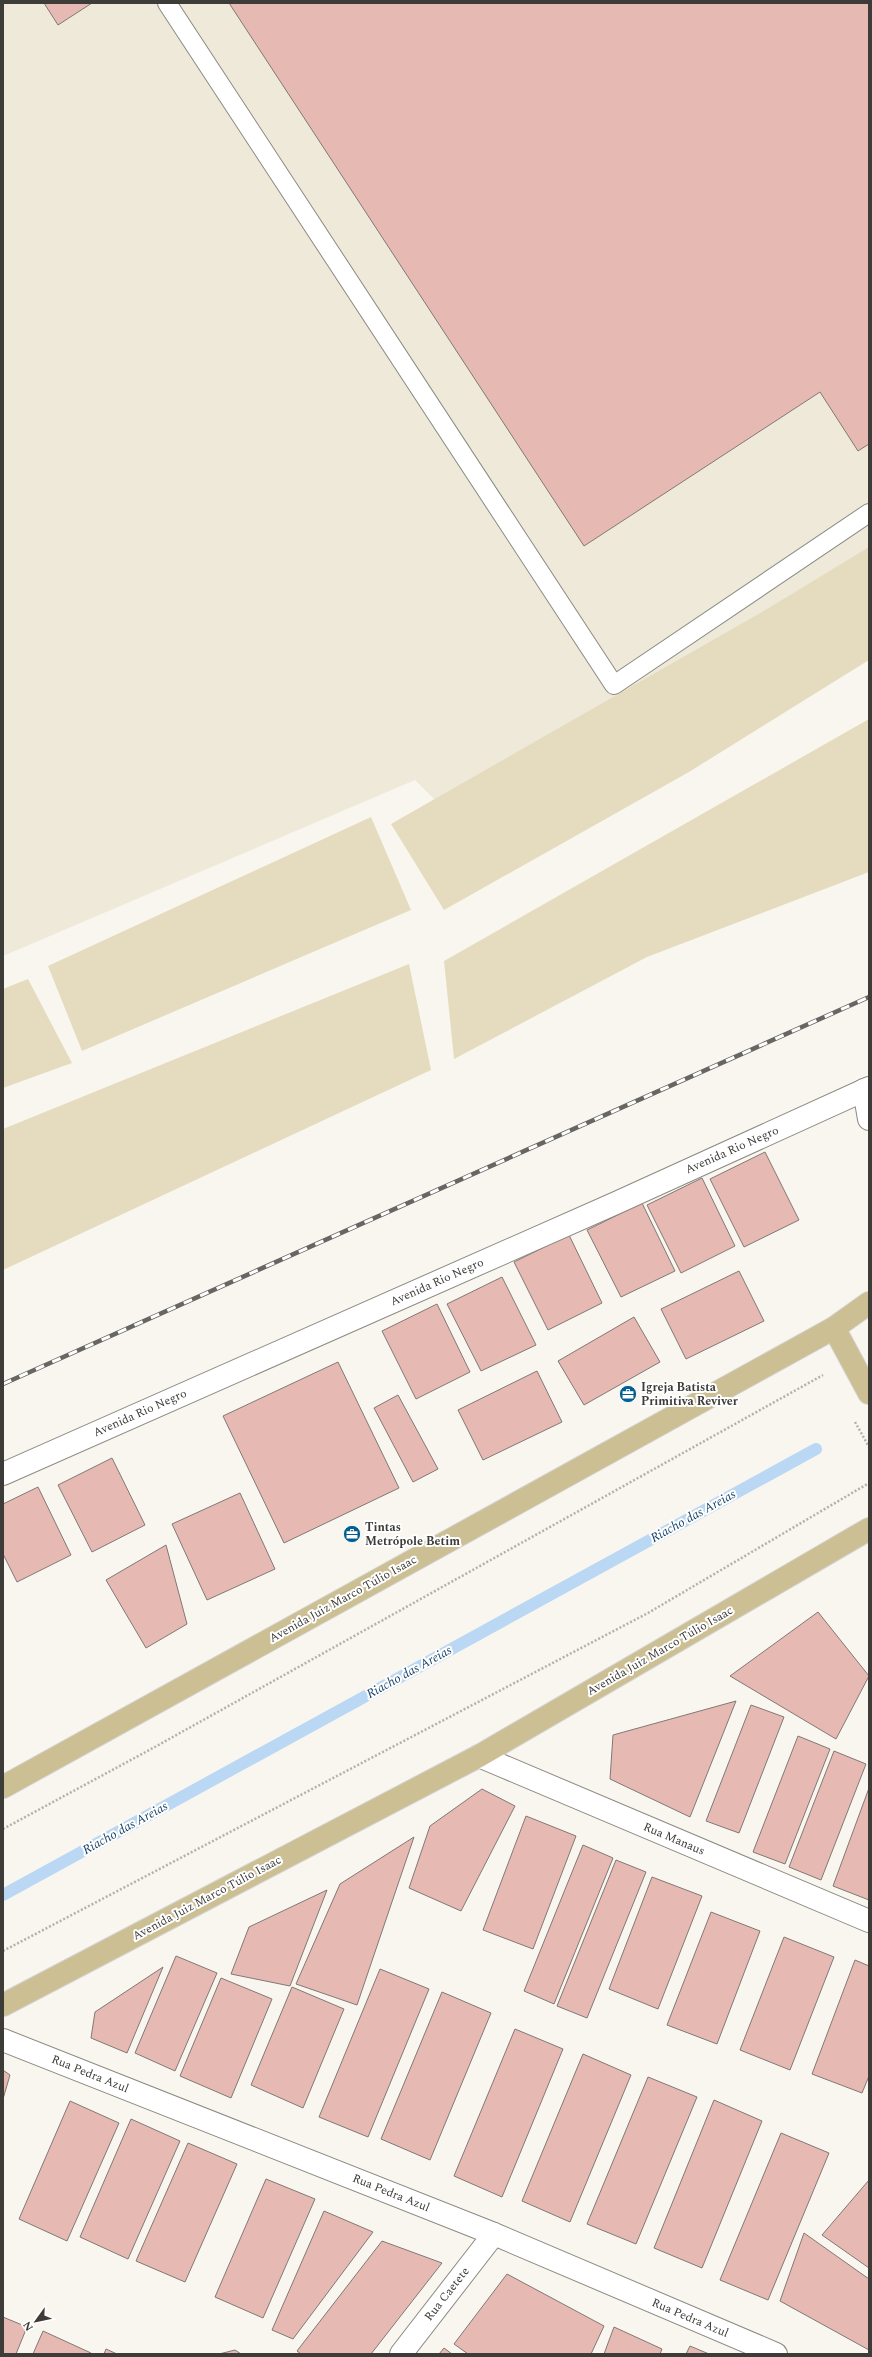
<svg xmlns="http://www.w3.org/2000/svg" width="872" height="2357" font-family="Spectral,serif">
	<rect width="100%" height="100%" fill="#f8f6ee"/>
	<!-- built -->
	<path fill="#eee9d9" d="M 3,3 L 869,3 L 869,569 L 452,817 L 415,780 L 3,956 Z"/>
	<!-- green -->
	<g fill="#e5dcc0">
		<path d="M 869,547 L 869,660 L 689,772 L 444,910 L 391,824 L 767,609 Z"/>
		<path d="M 869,719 L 869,872 L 647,957 L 454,1059 L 444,961 Z"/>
		<path d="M 371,817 L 411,910 L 82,1051 L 48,966 Z"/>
		<path d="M 409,964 L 431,1070 L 3,1270 L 3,1129 Z"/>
		<path d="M 28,979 L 72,1063 L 3,1088 L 3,989 Z"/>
	</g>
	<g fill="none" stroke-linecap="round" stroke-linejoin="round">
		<!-- stream -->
		<path stroke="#bad7f4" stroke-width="12" d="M 3,1895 L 816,1449"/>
	</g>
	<!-- building -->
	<g fill="#e6bab3" stroke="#817876">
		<path d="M 44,3 L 92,3 L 58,25 Z"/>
		<path d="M 229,3 L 869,3 L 869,444 L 858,451 L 820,392 L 584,546 Z"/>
		<path d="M 765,1152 L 799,1220 L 744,1247 L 710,1179 Z"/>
		<path d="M 702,1178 L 735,1246 L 681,1273 L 647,1205 Z"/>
		<path d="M 642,1203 L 675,1271 L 621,1297 L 587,1230 Z"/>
		<path d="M 569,1235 L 602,1303 L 548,1330 L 514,1262 Z"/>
		<path d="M 739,1271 L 764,1321 L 686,1359 L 661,1309 Z"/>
		<path d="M 502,1277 L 536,1345 L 481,1371 L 447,1304 Z"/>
		<path d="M 437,1304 L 470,1372 L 416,1399 L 382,1331 Z"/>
		<path d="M 634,1317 L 660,1362 L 584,1405 L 558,1361 Z"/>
		<path d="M 338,1362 L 399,1488 L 284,1543 L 223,1416 Z"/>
		<path d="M 537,1371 L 562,1422 L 483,1460 L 458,1410 Z"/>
		<path d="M 398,1395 L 438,1469 L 413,1482 L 374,1408 Z"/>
		<path d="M 112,1458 L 145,1525 L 92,1552 L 58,1485 Z"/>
		<path d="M 38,1487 L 71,1555 L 17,1582 L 3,1554 L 3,1504 Z"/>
		<path d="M 240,1493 L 275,1569 L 207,1600 L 172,1524 Z"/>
		<path d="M 166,1545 L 187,1624 L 146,1648 L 106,1580 Z"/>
		<path d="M 818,1612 L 869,1676 L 836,1739 L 730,1676 Z"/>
		<path d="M 736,1701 L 690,1817 L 610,1779 L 613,1735 Z"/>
		<path d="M 751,1705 L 784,1717 L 739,1833 L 706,1821 Z"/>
		<path d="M 798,1736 L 830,1749 L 785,1864 L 753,1852 Z"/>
		<path d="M 834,1751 L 866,1764 L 821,1880 L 789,1867 Z"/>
		<path d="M 869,1788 L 869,1900 L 833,1886 Z"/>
		<path d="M 482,1789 L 515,1806 L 461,1911 L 409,1888 L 430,1826 Z"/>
		<path d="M 526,1816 L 576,1836 L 533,1949 L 483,1930 Z"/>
		<path d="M 414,1837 L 357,2005 L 296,1984 L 340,1884 Z"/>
		<path d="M 583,1845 L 613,1858 L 554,2004 L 524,1991 Z"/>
		<path d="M 616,1860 L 646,1872 L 587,2018 L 557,2006 Z"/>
		<path d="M 652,1877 L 702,1896 L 658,2009 L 609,1989 Z"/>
		<path d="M 327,1890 L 290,1986 L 231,1974 L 249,1927 Z"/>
		<path d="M 711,1912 L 760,1931 L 717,2044 L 667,2025 Z"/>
		<path d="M 784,1937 L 834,1957 L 790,2070 L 740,2050 Z"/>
		<path d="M 176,1956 L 217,1973 L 175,2071 L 135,2053 Z"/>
		<path d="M 855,1960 L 869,1966 L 869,2076 L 862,2093 L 812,2074 Z"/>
		<path d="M 163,1967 L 127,2053 L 91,2038 L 95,2012 Z"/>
		<path d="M 380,1969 L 429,1989 L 368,2137 L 319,2117 Z"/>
		<path d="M 221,1978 L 272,1999 L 231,2098 L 180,2076 Z"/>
		<path d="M 292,1987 L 344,2009 L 303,2108 L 251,2085 Z"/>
		<path d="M 442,1992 L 491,2013 L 430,2160 L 381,2139 Z"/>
		<path d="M 515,2029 L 563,2049 L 502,2197 L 454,2176 Z"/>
		<path d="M 583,2054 L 631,2075 L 570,2222 L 522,2201 Z"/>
		<path d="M 3,2070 L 10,2075 L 3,2099 Z"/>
		<path d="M 648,2077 L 697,2097 L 636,2244 L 587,2224 Z"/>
		<path d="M 714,2100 L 762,2121 L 702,2268 L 654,2248 Z"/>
		<path d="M 70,2101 L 119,2123 L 67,2241 L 19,2219 Z"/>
		<path d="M 131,2119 L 180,2141 L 128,2259 L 80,2237 Z"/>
		<path d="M 781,2133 L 829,2153 L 768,2300 L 720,2280 Z"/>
		<path d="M 188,2143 L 237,2164 L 185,2282 L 136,2261 Z"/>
		<path d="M 266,2179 L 315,2199 L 263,2318 L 215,2297 Z"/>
		<path d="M 869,2180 L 869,2268 L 822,2235 Z"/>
		<path d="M 324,2211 L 373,2232 L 293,2339 L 272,2330 Z"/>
		<path d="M 804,2233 L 869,2279 L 869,2350 L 780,2301 Z"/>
		<path d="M 382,2241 L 442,2263 L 371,2354 L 301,2354 L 297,2351 Z"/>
		<path d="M 507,2274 L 604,2326 L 591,2354 L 468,2354 L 454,2344 Z"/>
		<path d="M 3,2317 L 27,2327 L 16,2354 L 3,2354 Z"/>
		<path d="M 614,2327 L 662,2349 L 660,2354 L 604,2354 Z"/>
		<path d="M 43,2331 L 91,2353 L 91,2354 L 33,2354 Z"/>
		<path d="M 690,2346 L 709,2354 L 686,2354 Z"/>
		<path d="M 444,2348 L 452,2354 L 439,2354 Z"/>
		<path d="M 106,2349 L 117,2354 L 104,2354 Z"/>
		<path d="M 235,2350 L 241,2354 L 219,2354 Z"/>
	</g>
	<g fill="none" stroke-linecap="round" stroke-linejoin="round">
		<defs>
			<path id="service" d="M 167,3 L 614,685 L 869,513"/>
			<g id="minor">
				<path d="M 864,1090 L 869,1119"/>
				<path d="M 3,1474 L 616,1203 L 869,1088"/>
				<path d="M 479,1756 L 869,1921"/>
				<path d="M 3,2040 L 494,2234 L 776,2354"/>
				<path d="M 401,2354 L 494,2234"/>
			</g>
			<g id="primary">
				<path d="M 834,1328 L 869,1393"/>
				<path d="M 3,1787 L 834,1328 L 869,1303"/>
				<path d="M 3,2005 L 479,1756 L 869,1529"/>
			</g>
		</defs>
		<!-- service casing -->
		<use href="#service" stroke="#8c8a82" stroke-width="20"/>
		<!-- minor casing -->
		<use href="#minor" stroke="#8c8a82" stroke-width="24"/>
		<!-- primary casing -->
		<use href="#primary" stroke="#d4d4d3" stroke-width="24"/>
		<!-- path -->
		<g stroke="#b2b1ab" stroke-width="2.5" stroke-dasharray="2 2" stroke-linecap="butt">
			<path d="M 855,1422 L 869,1447"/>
			<path d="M 3,1829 L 153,1748 L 823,1375"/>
			<path d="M 3,1951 L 648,1613 L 869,1483"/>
		</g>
		<!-- service -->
		<use href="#service" stroke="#fff" stroke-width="18"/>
		<!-- minor -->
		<use href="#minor" stroke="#fff" stroke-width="22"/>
		<!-- primary -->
		<use href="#primary" stroke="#cbbf93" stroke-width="22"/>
		<defs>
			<path id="rail" d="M 3,1384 L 869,997"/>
		</defs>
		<!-- rail casing -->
		<use href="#rail" stroke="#676662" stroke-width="4.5"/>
		<!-- rail -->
		<use href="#rail" stroke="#fff" stroke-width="3" stroke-dasharray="9" stroke-linecap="butt"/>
	</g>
	<!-- icons -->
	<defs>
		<symbol id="office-disc" viewBox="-11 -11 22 22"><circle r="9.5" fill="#025f90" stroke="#fff"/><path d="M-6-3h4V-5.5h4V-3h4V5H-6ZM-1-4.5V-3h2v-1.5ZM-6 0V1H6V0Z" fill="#fff"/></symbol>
	</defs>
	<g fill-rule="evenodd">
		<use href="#office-disc" x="618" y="1384" width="20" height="20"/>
		<use href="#office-disc" x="342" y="1524" width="20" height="20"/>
	</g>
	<g text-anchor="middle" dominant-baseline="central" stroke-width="4" stroke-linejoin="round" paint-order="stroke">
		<!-- street labels -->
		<g font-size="12" fill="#3d3c39" stroke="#fff">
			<text transform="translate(732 1150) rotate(-24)">Avenida Rio Negro</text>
			<text transform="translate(437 1282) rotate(-24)">Avenida Rio Negro</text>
			<text transform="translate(140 1413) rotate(-24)">Avenida Rio Negro</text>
			<text transform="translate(343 1599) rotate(-29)">Avenida Juiz Marco Túlio Isaac</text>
			<text transform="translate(660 1651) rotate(-30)">Avenida Juiz Marco Túlio Isaac</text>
			<text transform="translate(674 1839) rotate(23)">Rua Manaus</text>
			<text transform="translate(207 1898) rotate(-28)">Avenida Juiz Marco Túlio Isaac</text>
			<text transform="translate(90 2074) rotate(22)">Rua Pedra Azul</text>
			<text transform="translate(391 2193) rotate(22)">Rua Pedra Azul</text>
			<text transform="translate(447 2294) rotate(-52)">Rua Caetete</text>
			<text transform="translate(690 2318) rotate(23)">Rua Pedra Azul</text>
		</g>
		<!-- poi labels -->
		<g font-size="12" font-weight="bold" fill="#3d3c39" stroke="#fff" text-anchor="start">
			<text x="641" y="1387">Igreja Batista<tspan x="641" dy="14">Primitiva Reviver</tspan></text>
			<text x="365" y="1527">Tintas<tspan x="365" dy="14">Metrópole Betim</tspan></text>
		</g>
		<!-- water labels -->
		<g font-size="13" font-style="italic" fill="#164268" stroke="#fff">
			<text transform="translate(693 1516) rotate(-29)">Riacho das Areias</text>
			<text transform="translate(409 1672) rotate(-29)">Riacho das Areias</text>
			<text transform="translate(125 1828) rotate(-29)">Riacho das Areias</text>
		</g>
	</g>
	<!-- border -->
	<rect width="872" height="2357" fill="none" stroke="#3d3c39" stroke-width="8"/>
	<!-- north arrow -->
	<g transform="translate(36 2321) rotate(237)" stroke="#ffffff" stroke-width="3" paint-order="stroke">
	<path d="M0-3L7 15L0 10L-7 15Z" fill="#3d3c39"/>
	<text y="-6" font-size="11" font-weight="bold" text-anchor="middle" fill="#3d3c39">N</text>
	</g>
</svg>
